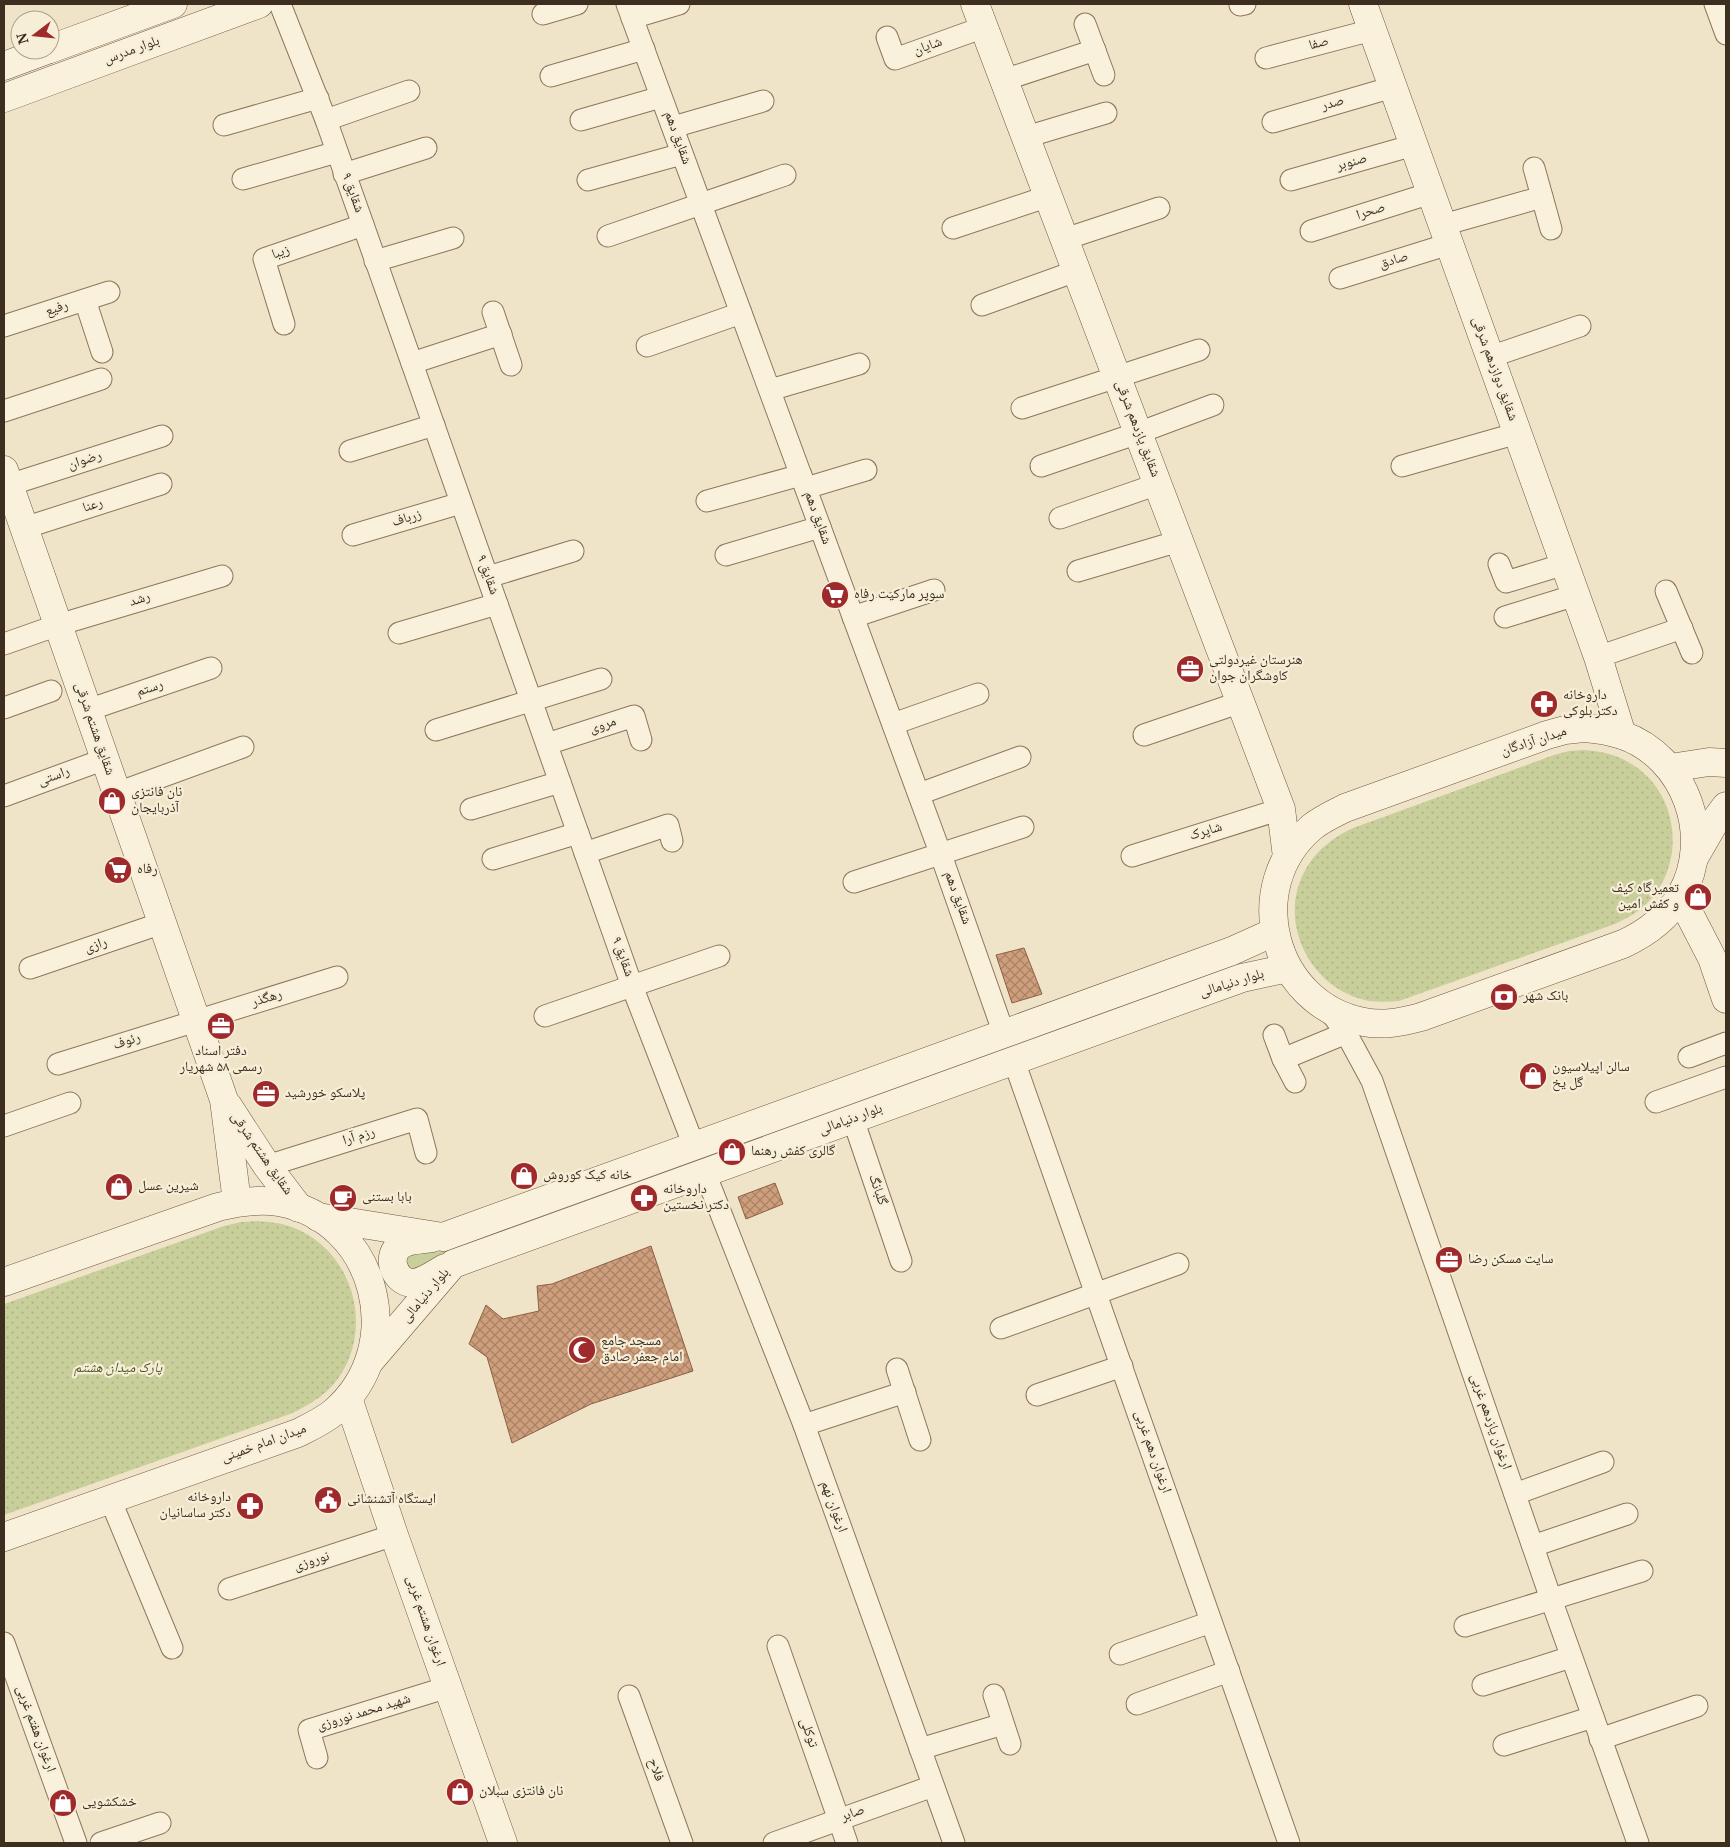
<svg xmlns="http://www.w3.org/2000/svg" width="1730" height="1847" font-family="Georgia,'Noto Naskh Arabic',serif">
	<defs>
		<pattern id="park-dots" width="8" height="8" patternUnits="userSpaceOnUse" patternTransform="scale(1.25)"><rect width="8" height="8" fill="#c9cf9b"/><path d="M2 2h.1M6 6h.1" fill="none" stroke="#aeb285" stroke-width="1.8" stroke-linecap="round"/></pattern>
		<pattern id="building-cross-hatch" width="8" height="8" patternUnits="userSpaceOnUse" patternTransform="scale(1.25)"><rect width="8" height="8" fill="#cf9f7d"/><path d="M0 0l8 8M0 8l8-8" fill="none" stroke="#a98266"/></pattern>
	</defs>
	<rect width="100%" height="100%" fill="#f0e4c8"/>
	<!-- green -->
	<path fill="#c9cf9b" d="M 1235,961 L 1238,969 L 418,1271 L 407,1270 L 404,1257 Z"/>
	<!-- park -->
	<g fill="url(#park-dots)">
		<path d="M 1584,750 C 1600,751 1615,754 1628,762 C 1682,791 1688,870 1641,909 C 1633,915 1624,919 1615,924 L 1399,1001 C 1389,1002 1379,1002 1369,1001 C 1309,990 1275,919 1307,867 C 1318,849 1334,837 1353,828 L 1554,755 L 1569,751 Z"/>
		<path d="M 258,1221 C 270,1222 281,1223 292,1227 C 349,1248 373,1319 343,1371 C 331,1392 312,1404 290,1414 L 4,1515 L 4,1304 L 224,1226 L 241,1222 Z"/>
	</g>
	<!-- building -->
	<g fill="url(#building-cross-hatch)" stroke="#8d5f41">
		<path d="M 1024,948 L 1042,994 L 1012,1003 L 996,955 Z"/>
		<path d="M 775,1183 L 783,1204 L 746,1219 L 738,1197 Z"/>
		<path d="M 651,1246 L 693,1371 L 591,1404 L 512,1443 L 487,1357 L 469,1344 L 486,1305 L 503,1319 L 539,1311 L 537,1286 L 552,1284 Z"/>
	</g>
	<g fill="none" stroke-linecap="round" stroke-linejoin="round">
		<defs>
			<g id="street">
				<path d="M 280,4 L 326,120 L 632,986 L 694,1146"/>
				<path d="M 627,4 L 941,855 L 1004,1034"/>
				<path d="M 1715,4 L 1726,34"/>
				<path d="M 1240,5 L 1245,4"/>
				<path d="M 543,14 L 577,4"/>
				<path d="M 632,18 L 679,4"/>
				<path d="M 1085,24 L 1104,75"/>
				<path d="M 887,37 L 895,59 L 984,27"/>
				<path d="M 1266,58 L 1372,30"/>
				<path d="M 551,76 L 644,49"/>
				<path d="M 1004,80 L 1095,50"/>
				<path d="M 326,120 L 409,91"/>
				<path d="M 581,120 L 661,97"/>
				<path d="M 1273,122 L 1393,87"/>
				<path d="M 224,125 L 318,98"/>
				<path d="M 673,127 L 763,101"/>
				<path d="M 1026,137 L 1106,113"/>
				<path d="M 1534,168 L 1551,229"/>
				<path d="M 344,174 L 426,148"/>
				<path d="M 243,179 L 337,152"/>
				<path d="M 588,180 L 682,154"/>
				<path d="M 1291,180 L 1414,145"/>
				<path d="M 1443,225 L 1542,197"/>
				<path d="M 953,228 L 1049,196"/>
				<path d="M 1311,231 L 1431,193"/>
				<path d="M 608,236 L 785,175"/>
				<path d="M 1065,239 L 1159,208"/>
				<path d="M 375,261 L 453,238"/>
				<path d="M 1340,278 L 1449,244"/>
				<path d="M 85,300 L 102,352"/>
				<path d="M 982,305 L 1076,271"/>
				<path d="M 493,312 L 511,365"/>
				<path d="M 284,324 L 264,259 L 363,225"/>
				<path d="M 4,326 L 109,292"/>
				<path d="M 647,346 L 741,313"/>
				<path d="M 1490,357 L 1580,326"/>
				<path d="M 412,363 L 501,334"/>
				<path d="M 770,390 L 859,364"/>
				<path d="M 1022,408 L 1199,350"/>
				<path d="M 4,411 L 101,379"/>
				<path d="M 350,451 L 434,425"/>
				<path d="M 1041,466 L 1138,433 L 1213,405"/>
				<path d="M 1402,466 L 1518,433"/>
				<path d="M 9,485 L 162,436"/>
				<path d="M 806,488 L 866,470"/>
				<path d="M 707,501 L 801,475"/>
				<path d="M 1060,518 L 1158,484"/>
				<path d="M 24,528 L 161,484"/>
				<path d="M 353,535 L 461,503"/>
				<path d="M 726,555 L 820,527"/>
				<path d="M 1499,564 L 1506,582 L 1565,564"/>
				<path d="M 1078,571 L 1179,541"/>
				<path d="M 488,577 L 573,551"/>
				<path d="M 1666,591 L 1692,653"/>
				<path d="M 853,617 L 934,590"/>
				<path d="M 1505,617 L 1576,595"/>
				<path d="M 399,633 L 497,604"/>
				<path d="M 4,644 L 58,625 L 222,576"/>
				<path d="M 1598,657 L 1682,628"/>
				<path d="M 4,708 L 51,691"/>
				<path d="M 88,710 L 211,668"/>
				<path d="M 893,724 L 978,694"/>
				<path d="M 436,730 L 601,679"/>
				<path d="M 1144,735 L 1241,702"/>
				<path d="M 547,744 L 634,716 L 641,740"/>
				<path d="M 117,793 L 243,747"/>
				<path d="M 919,794 L 1020,757"/>
				<path d="M 4,796 L 105,759"/>
				<path d="M 471,809 L 560,782"/>
				<path d="M 585,853 L 668,825 L 672,841"/>
				<path d="M 1132,856 L 1281,809"/>
				<path d="M 493,859 L 578,833"/>
				<path d="M 854,882 L 1023,827"/>
				<path d="M 30,968 L 162,923"/>
				<path d="M 1328,1009 L 1346,1033 L 1372,1081 L 1551,1599 L 1638,1843"/>
				<path d="M 545,1016 L 719,956"/>
				<path d="M 1274,1035 L 1283,1059 L 1295,1082"/>
				<path d="M 1689,1057 L 1726,1043"/>
				<path d="M 1283,1059 L 1346,1033"/>
				<path d="M 1014,1061 L 1289,1843"/>
				<path d="M 58,1064 L 337,977"/>
				<path d="M 1656,1102 L 1726,1077"/>
				<path d="M 853,1119 L 901,1261"/>
				<path d="M 4,1126 L 70,1103"/>
				<path d="M 267,1166 L 417,1119 L 426,1153"/>
				<path d="M 705,1173 L 804,1425 L 954,1843"/>
				<path d="M 1001,1328 L 1178,1264"/>
				<path d="M 897,1369 L 920,1440"/>
				<path d="M 1037,1395 L 1122,1366"/>
				<path d="M 804,1425 L 905,1392"/>
				<path d="M 1515,1494 L 1603,1462"/>
				<path d="M 110,1499 L 172,1648"/>
				<path d="M 1533,1546 L 1627,1514"/>
				<path d="M 229,1589 L 394,1535"/>
				<path d="M 1465,1626 L 1642,1571"/>
				<path d="M 4,1643 L 76,1843"/>
				<path d="M 778,1646 L 847,1843"/>
				<path d="M 1120,1654 L 1211,1622"/>
				<path d="M 1483,1685 L 1571,1657"/>
				<path d="M 994,1695 L 1010,1744"/>
				<path d="M 629,1696 L 682,1843"/>
				<path d="M 1137,1704 L 1229,1671"/>
				<path d="M 1600,1739 L 1697,1706"/>
				<path d="M 1504,1745 L 1593,1717"/>
				<path d="M 920,1749 L 1003,1724"/>
				<path d="M 317,1758 L 309,1730 L 448,1687"/>
				<path d="M 101,1843 L 160,1823"/>
				<path d="M 774,1843 L 933,1786"/>
			</g>
			<g id="secondary">
				<path d="M 975,4 L 1281,809 L 1287,857"/>
				<path d="M 1363,4 L 1598,657 L 1622,735"/>
				<path d="M 50,49 L 173,4"/>
				<path d="M 4,66 L 47,50"/>
				<path d="M 4,98 L 259,4"/>
				<path d="M 4,470 L 224,1100 L 237,1202"/>
				<path d="M 1584,728 C 1597,729 1610,731 1622,735 C 1686,757 1714,837 1681,895 C 1667,918 1647,933 1623,944 L 1421,1017 C 1402,1022 1383,1026 1364,1022 C 1273,1005 1241,887 1312,827 C 1322,819 1333,814 1345,808 L 1547,735 L 1565,730 Z"/>
				<path d="M 1670,768 L 1709,762 L 1726,763"/>
				<path d="M 1694,858 L 1717,818 L 1726,806"/>
				<path d="M 1680,896 L 1712,958 L 1726,999"/>
				<path d="M 228,1106 L 267,1166 L 299,1208"/>
				<path d="M 318,1217 L 443,1237 L 1232,951 L 1274,932"/>
				<path d="M 432,1238 C 422,1240 409,1239 401,1245 C 385,1255 394,1282 412,1283 C 423,1283 436,1273 445,1268"/>
				<path d="M 4,1282 L 218,1207 C 238,1202 258,1199 278,1202 C 378,1219 409,1348 334,1412 C 323,1421 310,1427 298,1433 L 4,1537"/>
				<path d="M 369,1362 L 453,1264 L 1242,978 L 1288,968"/>
				<path d="M 348,1398 L 394,1535 L 503,1843"/>
			</g>
		</defs>
		<!-- street casing -->
		<use href="#street" stroke="#8d765c" stroke-width="23"/>
		<!-- secondary casing -->
		<use href="#secondary" stroke="#6f573f" stroke-width="29"/>
		<!-- street -->
		<use href="#street" stroke="#faf1dc" stroke-width="21"/>
		<!-- secondary -->
		<use href="#secondary" stroke="#faf1dc" stroke-width="28"/>
	</g>
	<!-- icons -->
	<defs>
		<symbol id="supermarket-disc" viewBox="-11 -11 22 22"><circle r="9.5" fill="#9e2a2b" stroke="#f7eed8"/><path d="M-6-5.5h2.5l.6 2H6L4.5 2H-2.5L-4.4-4H-6ZM-1.5 3.2a1.3 1.3 0 1 0 .1 0ZM3 3.2a1.3 1.3 0 1 0 .1 0Z" fill="#fff"/></symbol>
		<symbol id="office-disc" viewBox="-11 -11 22 22"><circle r="9.5" fill="#9e2a2b" stroke="#f7eed8"/><path d="M-6-3h4V-5.5h4V-3h4V5H-6ZM-1-4.5V-3h2v-1.5ZM-6 0V1H6V0Z" fill="#fff"/></symbol>
		<symbol id="pharmacy-disc" viewBox="-11 -11 22 22"><circle r="9.5" fill="#9e2a2b" stroke="#f7eed8"/><path d="M-2-6h4v4h4v4h-4v4h-4v-4h-4v-4h4Z" fill="#fff"/></symbol>
		<symbol id="shop-disc" viewBox="-11 -11 22 22"><circle r="9.5" fill="#9e2a2b" stroke="#f7eed8"/><path d="M-5-2.5h2.3a2.7 3.5 0 0 1 5.4 0H5L5.5 6h-11ZM-1.5-2.5h3a1.5 2.3 0 0 0-3 0Z" fill="#fff"/></symbol>
		<symbol id="bank-disc" viewBox="-11 -11 22 22"><circle r="9.5" fill="#9e2a2b" stroke="#f7eed8"/><path d="M-6-4H6V4H-6ZM0-2.3a2.3 2.3 0 1 0 0 4.6a2.3 2.3 0 1 0 0-4.6Z" fill="#fff"/></symbol>
		<symbol id="cafe-disc" viewBox="-11 -11 22 22"><circle r="9.5" fill="#9e2a2b" stroke="#f7eed8"/><path d="M-5.5-4.5H6V0H3Q3 3.5 0 3.5H-2.5Q-5.5 3.5-5.5 0ZM3-3.2v2h1.7v-2ZM-6 4.5H4V6H-6Z" fill="#fff"/></symbol>
		<symbol id="mosque-disc" viewBox="-11 -11 22 22"><circle r="9.5" fill="#9e2a2b" stroke="#f7eed8"/><path d="M3.5-4.9A6 6 0 1 0 3.5 4.9A5 5 0 1 1 3.5-4.9Z" fill="#fff"/></symbol>
		<symbol id="civic-disc" viewBox="-11 -11 22 22"><circle r="9.5" fill="#9e2a2b" stroke="#f7eed8"/><path d="M-.6-6.5H3V-4.5H.6V-3L4-1V1h2V6H-6V1h2V-1L-.6-3ZM-1.2 2.5V6h2.4V2.5Z" fill="#fff"/></symbol>
	</defs>
	<g fill-rule="evenodd">
		<use href="#supermarket-disc" x="819" y="579" width="32" height="32"/>
		<use href="#office-disc" x="1174" y="653" width="32" height="32"/>
		<use href="#pharmacy-disc" x="1528" y="688" width="32" height="32"/>
		<use href="#shop-disc" x="96" y="785" width="32" height="32"/>
		<use href="#supermarket-disc" x="102" y="854" width="32" height="32"/>
		<use href="#shop-disc" x="1682" y="881" width="32" height="32"/>
		<use href="#bank-disc" x="1488" y="981" width="32" height="32"/>
		<use href="#office-disc" x="205" y="1010" width="32" height="32"/>
		<use href="#shop-disc" x="1517" y="1060" width="32" height="32"/>
		<use href="#office-disc" x="250" y="1078" width="32" height="32"/>
		<use href="#shop-disc" x="716" y="1136" width="32" height="32"/>
		<use href="#shop-disc" x="508" y="1160" width="32" height="32"/>
		<use href="#shop-disc" x="103" y="1171" width="32" height="32"/>
		<use href="#cafe-disc" x="327" y="1182" width="32" height="32"/>
		<use href="#pharmacy-disc" x="628" y="1182" width="32" height="32"/>
		<use href="#office-disc" x="1433" y="1244" width="32" height="32"/>
		<use href="#mosque-disc" x="566" y="1334" width="32" height="32"/>
		<use href="#civic-disc" x="312" y="1484" width="32" height="32"/>
		<use href="#pharmacy-disc" x="234" y="1490" width="32" height="32"/>
		<use href="#shop-disc" x="444" y="1776" width="32" height="32"/>
		<use href="#shop-disc" x="47" y="1787" width="32" height="32"/>
	</g>
	<g text-anchor="middle" dominant-baseline="central" stroke-width="4.5" stroke-linejoin="round" paint-order="stroke">
		<!-- street labels -->
		<g font-size="14" fill="#3d2e20" stroke="#f7eed8">
			<text transform="translate(1319 44) rotate(-15)">صفا</text>
			<text transform="translate(928 47) rotate(-20)">شایان</text>
			<text transform="translate(132 51) rotate(-20)">بلوار مدرس</text>
			<text transform="translate(1333 104) rotate(-16)">صدر</text>
			<text transform="translate(677 138) rotate(70)">شقایق دهم</text>
			<text transform="translate(1352 163) rotate(-16)">صنوبر</text>
			<text transform="translate(352 193) rotate(70)">شقایق ۹</text>
			<text transform="translate(1371 212) rotate(-18)">صحرا</text>
			<text transform="translate(281 253) rotate(-19)">زیبا</text>
			<text transform="translate(1394 261) rotate(-17)">صادق</text>
			<text transform="translate(57 309) rotate(-18)">رفیع</text>
			<text transform="translate(1494 369) rotate(70)">شقایق دوازدهم شرقی</text>
			<text transform="translate(1137 429) rotate(69)">شقایق یازدهم شرقی</text>
			<text transform="translate(85 461) rotate(-18)">رضوان</text>
			<text transform="translate(93 506) rotate(-18)">رعنا</text>
			<text transform="translate(817 518) rotate(70)">شقایق دهم</text>
			<text transform="translate(407 519) rotate(-17)">زرباف</text>
			<text transform="translate(487 575) rotate(70)">شقایق ۹</text>
			<text transform="translate(140 600) rotate(-17)">رشد</text>
			<text transform="translate(150 689) rotate(-18)">رستم</text>
			<text transform="translate(603 726) rotate(-18)">مروی</text>
			<text transform="translate(94 729) rotate(71)">شقایق هشتم شرقی</text>
			<text transform="translate(1534 742) rotate(-18)">میدان آزادگان</text>
			<text transform="translate(54 777) rotate(-20)">راستی</text>
			<text transform="translate(1206 832) rotate(-17)">شاپرک</text>
			<text transform="translate(957 898) rotate(70)">شقایق دهم</text>
			<text transform="translate(96 946) rotate(-19)">رازی</text>
			<text transform="translate(622 957) rotate(70)">شقایق ۹</text>
			<text transform="translate(1232 984) rotate(-17)">بلوار دنیامالی</text>
			<text transform="translate(267 999) rotate(-17)">رهگذر</text>
			<text transform="translate(127 1042) rotate(-18)">رئوف</text>
			<text transform="translate(851 1120) rotate(-20)">بلوار دنیامالی</text>
			<text transform="translate(359 1137) rotate(-17)">رزم آرا</text>
			<text transform="translate(261 1154) rotate(55)">شقایق هشتم شرقی</text>
			<text transform="translate(877 1190) rotate(71)">گلبانگ</text>
			<text transform="translate(426 1296) rotate(-50)">بلوار دنیامالی</text>
			<text transform="translate(1490 1422) rotate(71)">ارغوان یازدهم غربی</text>
			<text transform="translate(264 1444) rotate(-20)">میدان امام خمینی</text>
			<text transform="translate(1152 1452) rotate(71)">ارغوان دهم غربی</text>
			<text transform="translate(833 1507) rotate(70)">ارغوان نهم</text>
			<text transform="translate(312 1562) rotate(-18)">نوروزی</text>
			<text transform="translate(425 1621) rotate(71)">ارغوان هشتم غربی</text>
			<text transform="translate(364 1713) rotate(-17)">شهید محمد نوروزی</text>
			<text transform="translate(35 1729) rotate(70)">ارغوان هفتم غربی</text>
			<text transform="translate(808 1733) rotate(71)">توکلی</text>
			<text transform="translate(655 1770) rotate(70)">فلاح</text>
			<text transform="translate(853 1814) rotate(-20)">صابر</text>
		</g>
		<!-- poi labels -->
		<g font-size="14" fill="#3d2e20" stroke="#f7eed8" text-anchor="start">
			<text x="854" y="595">سوپر مارکیت رفاه</text>
			<text x="1209" y="661">هنرستان غیردولتی<tspan x="1209" dy="16">کاوشگران جوان</tspan></text>
			<text x="1563" y="696">داروخانه<tspan x="1563" dy="16">دکتر بلوکی</tspan></text>
			<text x="131" y="793">نان فانتزی<tspan x="131" dy="16">آذربایجان</tspan></text>
			<text x="137" y="870">رفاه</text>
			<text x="1679" y="889" text-anchor="end">تعمیرگاه کیف<tspan x="1679" dy="16">و کفش امین</tspan></text>
			<text x="1523" y="997">بانک شهر</text>
			<text x="221" y="1052" text-anchor="middle">دفتر اسناد<tspan x="221" dy="16">رسمی ۵۸ شهریار</tspan></text>
			<text x="1552" y="1068">سالن اپیلاسیون<tspan x="1552" dy="16">گل یخ</tspan></text>
			<text x="285" y="1094">پلاسکو خورشید</text>
			<text x="751" y="1152">گالری کفش رهنما</text>
			<text x="543" y="1176">خانه کیک کوروش</text>
			<text x="138" y="1187">شیرین عسل</text>
			<text x="663" y="1190">داروخانه<tspan x="663" dy="16">دکتر نخستین</tspan></text>
			<text x="362" y="1198">بابا بستنی</text>
			<text x="1468" y="1260">سایت مسکن رضا</text>
			<text x="601" y="1342">مسجد جامع<tspan x="601" dy="16">امام جعفر صادق</tspan></text>
			<text x="231" y="1498" text-anchor="end">داروخانه<tspan x="231" dy="16">دکتر ساسانیان</tspan></text>
			<text x="347" y="1500">ایستگاه آتشنشانی</text>
			<text x="479" y="1792">نان فانتزی سبلان</text>
			<text x="82" y="1803">خشکشویی</text>
		</g>
		<!-- park labels -->
		<g font-size="14" font-style="italic" fill="#4d5a26" stroke="#f7eed8">
			<text x="118" y="1369">پارک میدان هشتم</text>
		</g>
	</g>
	<!-- border -->
	<rect width="1730" height="1847" fill="none" stroke="#3d2e20" stroke-width="10"/>
	<!-- north arrow -->
	<g transform="translate(35 35) rotate(254)"><circle r="24" fill="#f7eed8" stroke="#ada18e"/>
	<path d="M0-4L9 19L0 12L-9 19Z" fill="#9e2a2b"/>
	<text y="-8" font-size="14" font-weight="bold" text-anchor="middle" fill="#3d2e20">N</text>
	</g>
</svg>
